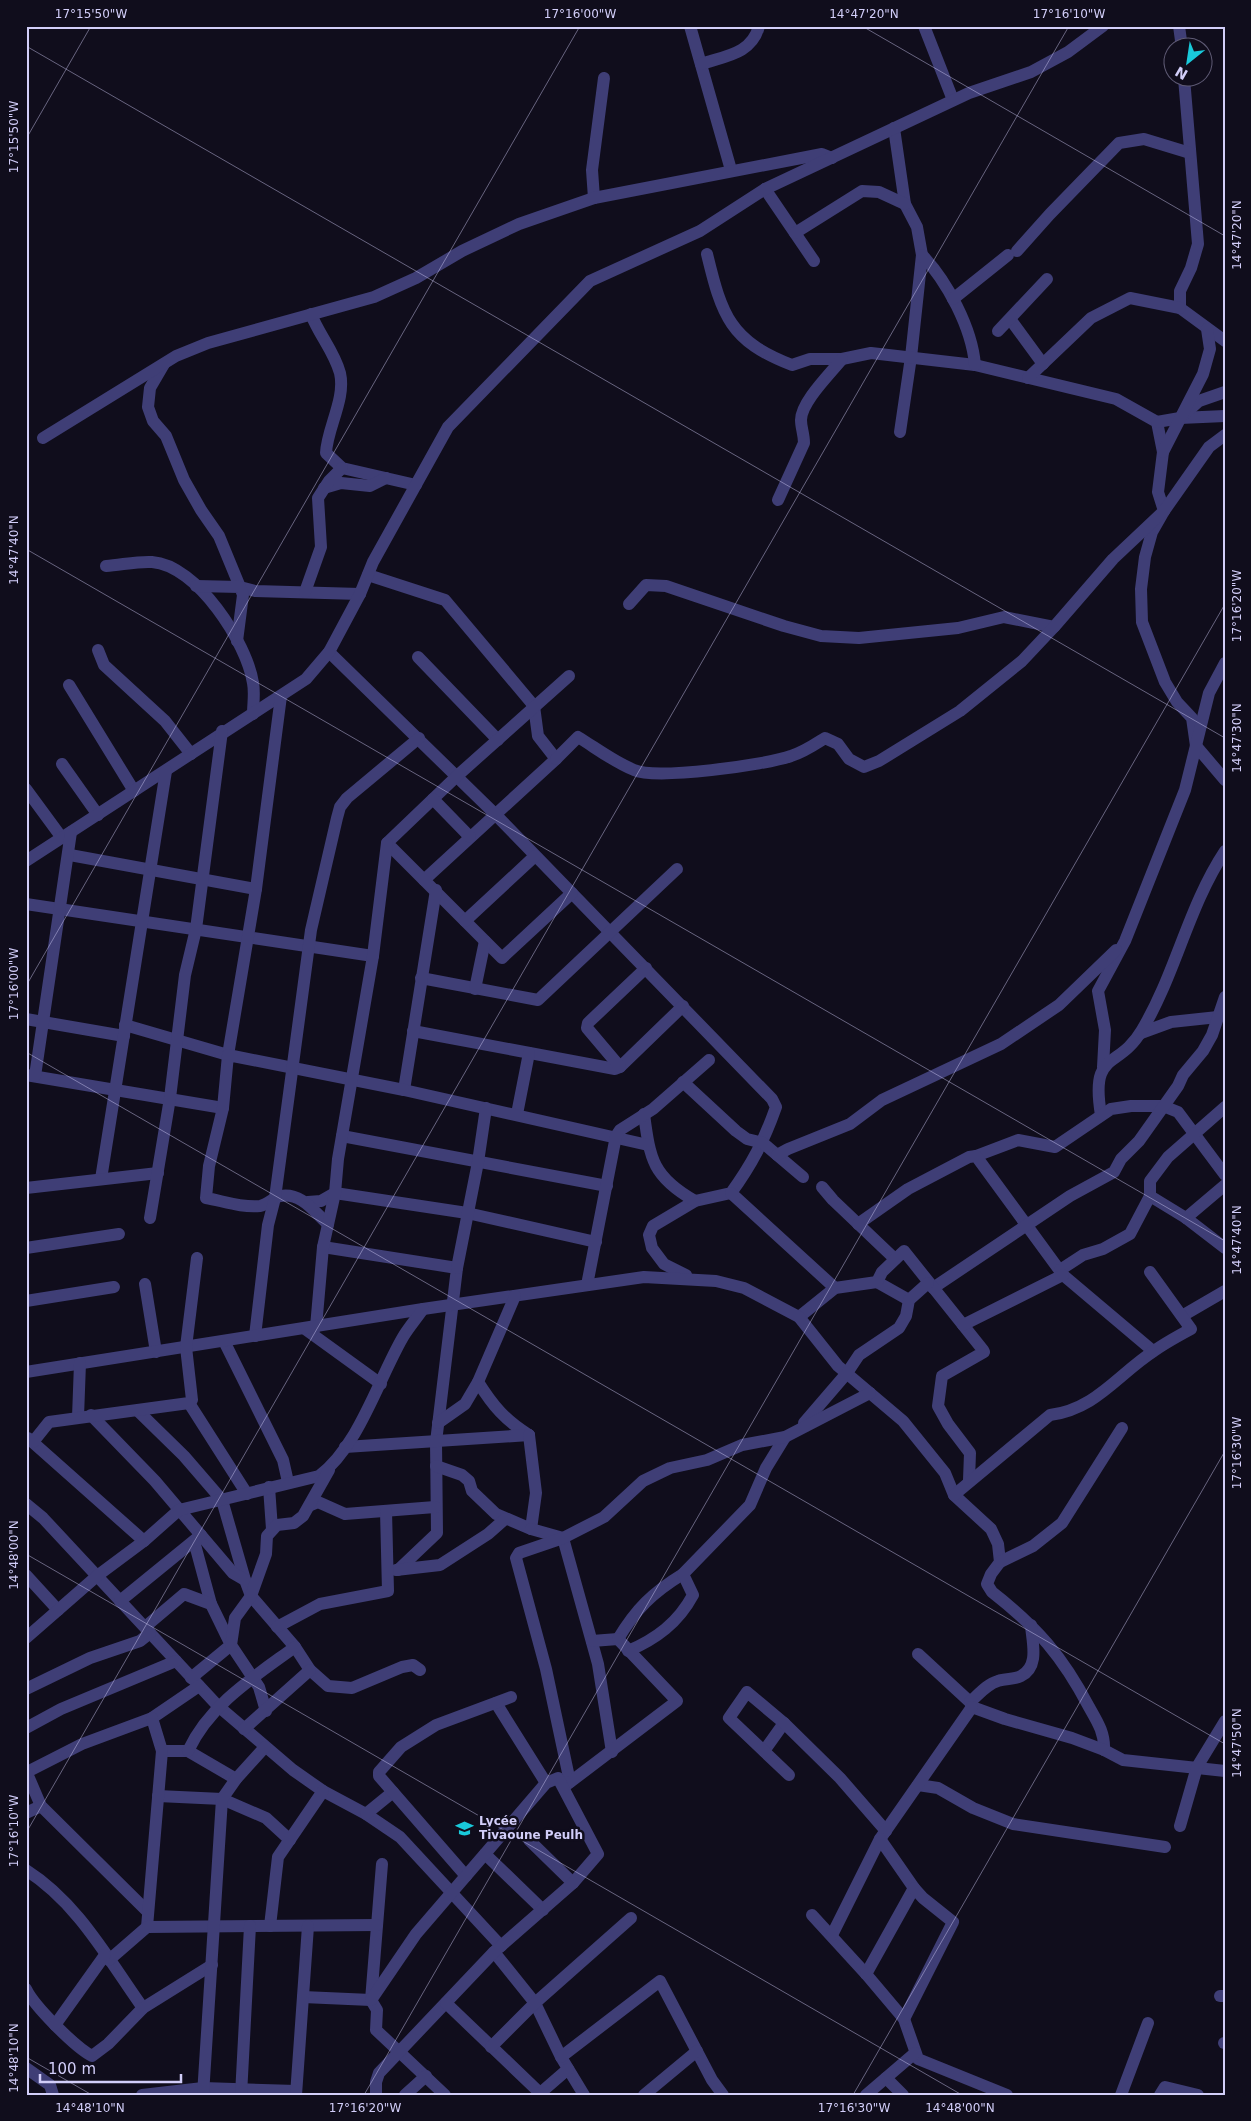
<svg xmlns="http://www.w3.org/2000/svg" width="1251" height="2121" font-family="'DejaVu Sans',sans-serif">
	<rect width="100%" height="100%" fill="#100d1c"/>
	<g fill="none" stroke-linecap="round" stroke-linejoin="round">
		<!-- minor -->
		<g stroke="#3f3e76" stroke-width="12">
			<path d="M 690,26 L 731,170"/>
			<path d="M 924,26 L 953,100"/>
			<path d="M 1179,26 L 1182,48"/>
			<path d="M 701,64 C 725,56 752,54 759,26"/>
			<path d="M 1184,78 L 1198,244 L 1191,268 L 1180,291 L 1180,308 L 1225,341"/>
			<path d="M 894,128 L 905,204 L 917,227 L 922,255 L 911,357 L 900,432"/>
			<path d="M 765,189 L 814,261"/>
			<path d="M 594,198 L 592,170 L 604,78"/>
			<path d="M 795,233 L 862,191 L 879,192 L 905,204"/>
			<path d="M 1017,251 L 1050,214 L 1119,143 L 1144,139 L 1190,153"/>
			<path d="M 707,254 C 722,316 730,341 792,365 L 810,359 L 842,359 L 871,353 L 975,365 L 1116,399 L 1157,422 L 1163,452 L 1158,492 L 1164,511 L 1152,532 L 1145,557 L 1141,589 L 1142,622 L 1165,682 L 1177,702 L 1192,718 L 1196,746 L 1225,780"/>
			<path d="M 922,255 C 947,281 972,328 975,365"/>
			<path d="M 953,299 L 1008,255"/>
			<path d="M 311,314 C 319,335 334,351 340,373 C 346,399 327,428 326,453 L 342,468 L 416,485"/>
			<path d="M 1010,319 L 1043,364"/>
			<path d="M 998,331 L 1047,279"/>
			<path d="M 164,364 L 150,388 L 148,407 L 153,421 L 166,436 L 184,480 L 201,510 L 219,536 L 240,587 L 255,591 L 360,594"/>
			<path d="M 1028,378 L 1091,318 L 1130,298 L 1180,308"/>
			<path d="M 1180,418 L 1225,416"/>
			<path d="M 1157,422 L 1180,418 L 1199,401 L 1225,392"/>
			<path d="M 43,438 L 176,356 L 208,343 L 374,297 L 416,278 L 462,251 L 519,224 L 594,198 L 822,154 L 832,158"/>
			<path d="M 1163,452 L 1203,374 L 1210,349 L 1207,329"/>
			<path d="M 324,488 L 341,483 L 370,486 L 386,478"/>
			<path d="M 778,500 L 804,443 C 804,434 801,428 801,420 C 801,402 831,373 842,359"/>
			<path d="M 106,566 C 121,565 138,561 152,562 C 197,565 247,643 253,683 C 255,693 253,704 253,714"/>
			<path d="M 368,575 L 445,600 L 534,706 L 538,736 L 556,759 L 424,880"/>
			<path d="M 196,586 L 240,587 L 243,595 L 237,641"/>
			<path d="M 305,592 L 321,547 L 318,498 L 329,481 L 342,468"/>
			<path d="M 629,604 L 646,585 L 666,586 L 784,626 L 821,636 L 859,638 L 958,628 L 1004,617 L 1054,627"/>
			<path d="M 98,650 L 104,665 L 165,721 L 191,754"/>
			<path d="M 329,652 L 494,813 L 772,1099 L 776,1107 C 764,1141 752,1164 731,1193 L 695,1201 L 653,1226 L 649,1235 L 652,1248 L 664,1264 L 686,1275"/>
			<path d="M 418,657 L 498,740"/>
			<path d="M 569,676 L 457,776 L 387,843 L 502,958 L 572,893"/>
			<path d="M 69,685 L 134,791"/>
			<path d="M 556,759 L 578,737 C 596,748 614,762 634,770 C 656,780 766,765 791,756 C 804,752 814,745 825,738 L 838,744 L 849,759 L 864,767 L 879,761 L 960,711 L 1022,661 L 1054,627 L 1113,559 L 1164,511 L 1209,447 L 1225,435"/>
			<path d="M 62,764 L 98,815"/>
			<path d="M 26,789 L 62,838"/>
			<path d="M 433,799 L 470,837"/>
			<path d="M 70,855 L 256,889"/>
			<path d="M 26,861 L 306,679 L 329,652 L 360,594 L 373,562 L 448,427 L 590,281 L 700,231 L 765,189 L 969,93 L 1031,72 L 1068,52 L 1103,26"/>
			<path d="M 26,904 L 373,956"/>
			<path d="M 465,921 L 535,856"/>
			<path d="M 421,978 L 538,1000 L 677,869"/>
			<path d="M 475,989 L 485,941"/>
			<path d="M 26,1019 L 124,1036"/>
			<path d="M 125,1025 L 228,1055 L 256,889 L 281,696"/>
			<path d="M 413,1031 L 615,1069 L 620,1067 L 683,1006"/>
			<path d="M 1141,1033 L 1171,1022 L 1218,1017"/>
			<path d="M 620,1067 L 587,1028 L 588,1023 L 646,968"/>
			<path d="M 1103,1067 L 1105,1030 L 1098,991 L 1125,941 L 1185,790 L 1209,693 L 1225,663"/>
			<path d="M 26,1075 L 223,1108"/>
			<path d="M 35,1076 L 71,832"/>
			<path d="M 683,1082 L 736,1131 L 747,1139 L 763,1143 L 803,1177"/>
			<path d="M 404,1090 L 436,890"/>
			<path d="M 517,1114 L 529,1053"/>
			<path d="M 644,1114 C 650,1160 653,1177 695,1201"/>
			<path d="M 1101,1115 C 1090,1049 1118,1071 1142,1030 C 1176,973 1188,907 1225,851"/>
			<path d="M 342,1136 L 607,1186"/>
			<path d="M 777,1155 L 788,1149 L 850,1124 L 882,1100 L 1001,1044 L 1059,1005 L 1116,950"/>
			<path d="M 976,1156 L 1018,1140 L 1055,1147 L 1111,1109 L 1131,1106 L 1163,1106 L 1178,1112 L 1225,1175"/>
			<path d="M 101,1179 L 166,771"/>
			<path d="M 822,1187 L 833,1200 L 895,1259"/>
			<path d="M 26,1188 L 158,1173"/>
			<path d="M 731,1193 L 835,1288"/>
			<path d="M 1150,1196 L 1186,1218 L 1225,1248"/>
			<path d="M 308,1202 L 321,1201 L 335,1193 L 467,1213 L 596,1242"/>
			<path d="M 150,1218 L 170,1098 L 185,975 L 196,929 L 222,731"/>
			<path d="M 1186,1218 L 1225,1185"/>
			<path d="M 328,1224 C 314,1212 302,1192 280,1196 C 273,1198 267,1205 260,1206 C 242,1208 223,1201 206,1198 L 209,1166 L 223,1108 L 228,1055 L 404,1090 L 648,1145"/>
			<path d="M 858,1224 L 908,1189 L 969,1157 L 976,1156 L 1063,1275 L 1153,1351"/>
			<path d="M 323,1247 L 457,1268 L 436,1442 L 437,1533 L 398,1570"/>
			<path d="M 26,1248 L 119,1234"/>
			<path d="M 457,1268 L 478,1162 L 486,1108"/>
			<path d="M 1060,1270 L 1083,1255 L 1103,1249 L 1130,1234 L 1150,1196 L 1150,1181 L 1168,1157 L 1225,1107"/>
			<path d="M 877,1282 L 909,1300"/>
			<path d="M 145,1284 L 156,1352"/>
			<path d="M 587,1285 L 616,1136 L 620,1130 L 653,1109 L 709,1060"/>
			<path d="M 933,1288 L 1070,1196 L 1114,1172 L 1121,1159 L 1139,1141 L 1178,1086 L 1183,1075 L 1203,1051 L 1212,1035 L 1225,997"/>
			<path d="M 26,1301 L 114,1287"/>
			<path d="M 1182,1316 L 1225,1291"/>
			<path d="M 799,1317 L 835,1288 L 877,1282 L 882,1272 L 904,1251 L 983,1350 L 984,1352 L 942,1376 L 938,1406 L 948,1424 L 970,1453 L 969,1480"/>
			<path d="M 963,1325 L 1063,1275"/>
			<path d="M 316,1327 L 323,1247 L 335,1193 L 338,1159 L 373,956 L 387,843"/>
			<path d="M 305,1329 L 381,1384"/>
			<path d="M 255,1336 L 268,1225 L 275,1198 L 311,930 L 337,818 L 340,807 L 347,798 L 419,738"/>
			<path d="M 224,1341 L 283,1460 L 288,1482"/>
			<path d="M 26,1372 L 423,1309 L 644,1277 L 716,1281 L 744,1288 L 799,1317 L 838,1366 L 903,1421 L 945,1473 L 954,1495 L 991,1529 L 998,1544 L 1000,1562 L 991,1574 L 987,1584 L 992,1592 C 1037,1627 1063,1657 1089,1707 C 1097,1721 1105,1733 1104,1750"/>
			<path d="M 478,1382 C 493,1406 505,1420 529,1435"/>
			<path d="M 189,1403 L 247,1494"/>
			<path d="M 138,1411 L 184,1456 L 222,1500 L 245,1580"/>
			<path d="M 91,1415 L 155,1481 L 233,1573 L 245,1580 L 251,1596 L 295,1647 L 310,1670 L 328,1686 L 352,1688 L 402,1667 L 413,1665 L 420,1670"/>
			<path d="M 78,1417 L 80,1363"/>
			<path d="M 438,1423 L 465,1404 L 478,1382 L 515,1296"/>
			<path d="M 804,1423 L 847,1373 L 859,1355 L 899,1328 L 906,1316 L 909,1300 L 928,1283"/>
			<path d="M 28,1438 L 144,1541"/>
			<path d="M 33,1442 L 49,1422 L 189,1403 L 192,1400 L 186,1347 L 197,1258"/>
			<path d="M 345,1447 L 529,1435"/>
			<path d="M 436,1466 L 462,1475 L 469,1481 L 472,1491 L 496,1514 L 531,1529 L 536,1493 L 529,1435"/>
			<path d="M 269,1487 L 272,1529"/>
			<path d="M 954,1495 L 1050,1415 C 1096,1409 1117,1375 1154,1351 C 1165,1343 1178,1336 1191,1329 L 1150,1272"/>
			<path d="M 26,1504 L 43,1518 L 218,1706 L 293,1770 L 323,1791 L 366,1814 L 400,1837 L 501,1946"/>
			<path d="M 311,1505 L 318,1502 L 345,1514 L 435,1507"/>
			<path d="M 531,1529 L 563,1538 L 598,1664 L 612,1752"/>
			<path d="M 194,1541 L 211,1604"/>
			<path d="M 1000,1562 L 1033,1546 L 1062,1523 L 1122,1428"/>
			<path d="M 396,1570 L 440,1565 L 488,1534 L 505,1519"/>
			<path d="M 26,1575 L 58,1610"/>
			<path d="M 120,1601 L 201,1535"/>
			<path d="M 145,1627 L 184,1594 L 211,1604 L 231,1645 L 191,1678"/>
			<path d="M 277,1627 L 320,1604 L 388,1591 L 386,1511"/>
			<path d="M 26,1638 L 97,1576 L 144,1541 L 179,1510 L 319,1476 C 359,1446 378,1380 403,1337 C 409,1327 417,1318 423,1309"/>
			<path d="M 618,1639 C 636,1609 652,1593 683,1574"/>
			<path d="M 592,1641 L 618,1639"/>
			<path d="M 628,1651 C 656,1639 678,1623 693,1595 L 683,1574 L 750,1505 L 766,1468 L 785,1437"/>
			<path d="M 918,1654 L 970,1702 L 972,1707 L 1005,1719 L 1072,1738 L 1104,1750 L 1123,1760 L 1225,1771"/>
			<path d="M 26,1689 L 90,1658 L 140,1641 L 150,1633"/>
			<path d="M 970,1702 C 978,1695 987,1684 998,1681 C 1006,1678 1014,1680 1021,1676 C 1040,1666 1032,1642 1031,1625"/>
			<path d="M 496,1703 L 546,1783"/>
			<path d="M 266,1711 L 259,1687 L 231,1645 L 235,1618 L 251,1596 L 266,1554 L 267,1536 L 277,1525 L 294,1523 L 303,1516 L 329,1470"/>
			<path d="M 26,1728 L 61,1709 L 176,1661"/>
			<path d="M 244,1729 L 310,1670"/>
			<path d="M 162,1751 L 188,1751 L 236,1779"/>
			<path d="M 188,1751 C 210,1704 254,1677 295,1647"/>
			<path d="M 764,1751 L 784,1723"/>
			<path d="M 26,1771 L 41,1806 L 148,1912"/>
			<path d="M 27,1772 L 82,1744 L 152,1718 L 199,1686"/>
			<path d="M 789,1775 L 729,1718 L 747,1692 L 784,1723 L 840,1778 L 886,1831"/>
			<path d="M 570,1782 L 546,1669 L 516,1558 L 519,1553 L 563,1538 L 604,1517 L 643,1481 L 670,1468 L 707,1460 L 742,1445 L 785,1437 L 870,1393"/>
			<path d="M 918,1785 L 938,1788 L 973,1808 L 1013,1824 L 1165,1847"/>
			<path d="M 565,1786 L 677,1701 L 618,1639"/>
			<path d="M 158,1796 L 222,1799 L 266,1818 L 290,1840"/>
			<path d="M 26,1813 L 41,1806"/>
			<path d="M 366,1814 L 393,1792"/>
			<path d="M 1180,1826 L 1197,1767 L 1225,1721"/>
			<path d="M 529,1840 L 573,1883"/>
			<path d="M 485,1854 L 543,1910"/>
			<path d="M 382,1864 L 371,2000 L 377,2010 L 376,2030 L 445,2095"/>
			<path d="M 26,1870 C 78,1903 108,1959 143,2008"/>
			<path d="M 466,1876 L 379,1776 L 379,1772 L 401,1747 L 436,1725 L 511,1697"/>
			<path d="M 812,1915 L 866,1974 L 904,2019 L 918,2059 L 1007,2095"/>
			<path d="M 270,1926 L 278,1857 L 323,1791"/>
			<path d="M 147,1927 L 162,1751 L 152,1718"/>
			<path d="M 832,1935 L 880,1839 L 972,1707"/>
			<path d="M 494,1952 L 535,2003 L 561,2057 L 584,2095"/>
			<path d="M 109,1960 L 147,1927 L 377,1925"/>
			<path d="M 866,1974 L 914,1888 L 880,1839"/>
			<path d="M 26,1989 C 34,2006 75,2047 92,2056 L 108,2044 L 143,2008 L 212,1965"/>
			<path d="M 1220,1996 L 1225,1996"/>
			<path d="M 303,1997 L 371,2000"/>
			<path d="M 371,2000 L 416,1934 L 546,1783 L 558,1778 L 598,1854 L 573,1883 L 494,1952 L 379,2073 L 376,2082 L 376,2095"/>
			<path d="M 446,2003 L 540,2093"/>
			<path d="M 904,2019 L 953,1922 L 923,1898 L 914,1888"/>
			<path d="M 55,2025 L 105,1955"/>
			<path d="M 1224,2043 L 1225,2043"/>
			<path d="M 491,2047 L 535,2003 L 631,1918"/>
			<path d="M 561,2057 L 660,1981 L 712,2080 L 723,2095"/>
			<path d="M 26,2068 L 50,2085 L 53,2095"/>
			<path d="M 886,2078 L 903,2095"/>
			<path d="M 142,2095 L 203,2088 L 296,2091"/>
			<path d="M 203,2095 L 222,1799 L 236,1779 L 265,1747"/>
			<path d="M 241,2095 L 250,1926"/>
			<path d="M 296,2095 L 308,1926"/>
			<path d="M 405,2095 L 426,2076"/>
			<path d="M 538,2095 L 568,2069"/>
			<path d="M 644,2095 L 697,2051"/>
			<path d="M 866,2095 L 915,2053"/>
			<path d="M 1121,2095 L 1148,2023"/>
			<path d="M 1160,2095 L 1165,2087 L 1198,2095"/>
		</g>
	</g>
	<!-- ticks -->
	<path fill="none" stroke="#d2cef9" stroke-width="1" stroke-opacity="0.45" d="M 862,26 L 1225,236M 26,46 L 1225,738M 26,139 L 91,26M 26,549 L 1225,1241M 26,986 L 580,26M 26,1052 L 1225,1744M 26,1554 L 962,2095M 26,1833 L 1069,26M 26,2057 L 92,2095M 364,2095 L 1225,604M 853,2095 L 1225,1451"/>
	<!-- icons -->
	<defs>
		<symbol id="school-bare" viewBox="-9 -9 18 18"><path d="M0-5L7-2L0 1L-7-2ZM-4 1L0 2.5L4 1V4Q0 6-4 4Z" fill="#19c9da" stroke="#100d1c" stroke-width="2.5" paint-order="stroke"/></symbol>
	</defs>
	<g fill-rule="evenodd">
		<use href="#school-bare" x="452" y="1816" width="25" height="25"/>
	</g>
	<g text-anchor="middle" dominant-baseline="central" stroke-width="5" stroke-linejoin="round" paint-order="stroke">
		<!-- poi labels -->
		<g font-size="12" font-weight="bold" fill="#d2cef9" stroke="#100d1c" text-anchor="start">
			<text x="479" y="1821">Lycée<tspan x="479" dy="14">Tivaoune Peulh</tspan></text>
		</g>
	</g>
	<!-- border -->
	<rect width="1251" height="2121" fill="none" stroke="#100d1c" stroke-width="55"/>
	<!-- north arrow -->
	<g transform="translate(1188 62) rotate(210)"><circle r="24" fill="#100d1c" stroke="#5e5a74"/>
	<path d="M0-4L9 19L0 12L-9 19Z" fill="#19c9da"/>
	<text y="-8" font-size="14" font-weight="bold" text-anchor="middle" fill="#d2cef9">N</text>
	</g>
	<!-- scale -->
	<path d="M40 2074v8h141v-8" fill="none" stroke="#d2cef9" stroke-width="2.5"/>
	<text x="48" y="2074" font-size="15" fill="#d2cef9" stroke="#100d1c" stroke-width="4" paint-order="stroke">100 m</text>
	<rect x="28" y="28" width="1196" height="2066" fill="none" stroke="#d2cef9" stroke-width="2"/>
	<g font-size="12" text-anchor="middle" fill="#d2cef9">
		<text x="91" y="18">17°15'50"W</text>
		<text x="580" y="18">17°16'00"W</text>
		<text x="864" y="18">14°47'20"N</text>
		<text x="1069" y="18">17°16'10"W</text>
		<text transform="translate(14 137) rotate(-90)" y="4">17°15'50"W</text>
		<text transform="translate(1237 235) rotate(-90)" y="4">14°47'20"N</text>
		<text transform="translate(14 550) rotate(-90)" y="4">14°47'40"N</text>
		<text transform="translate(1237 606) rotate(-90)" y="4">17°16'20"W</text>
		<text transform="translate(1237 738) rotate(-90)" y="4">14°47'30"N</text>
		<text transform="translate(14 984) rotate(-90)" y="4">17°16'00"W</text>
		<text transform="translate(1237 1240) rotate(-90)" y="4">14°47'40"N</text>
		<text transform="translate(1237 1453) rotate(-90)" y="4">17°16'30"W</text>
		<text transform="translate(14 1555) rotate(-90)" y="4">14°48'00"N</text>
		<text transform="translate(1237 1743) rotate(-90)" y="4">14°47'50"N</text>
		<text transform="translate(14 1831) rotate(-90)" y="4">17°16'10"W</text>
		<text transform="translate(14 2058) rotate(-90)" y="4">14°48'10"N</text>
		<text x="90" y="2112">14°48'10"N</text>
		<text x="365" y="2112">17°16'20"W</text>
		<text x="854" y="2112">17°16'30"W</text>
		<text x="960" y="2112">14°48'00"N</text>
	</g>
</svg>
